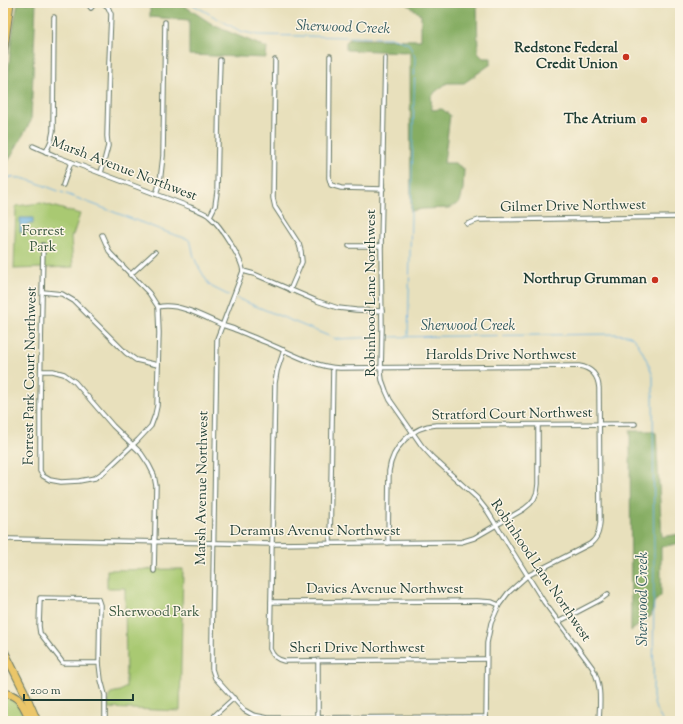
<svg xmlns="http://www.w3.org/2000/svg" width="683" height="724" font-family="'Sorts Mill Goudy',serif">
	<rect width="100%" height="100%" fill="#fcf5e5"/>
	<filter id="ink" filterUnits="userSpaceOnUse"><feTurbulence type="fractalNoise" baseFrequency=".025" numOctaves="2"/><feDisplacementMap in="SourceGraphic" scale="8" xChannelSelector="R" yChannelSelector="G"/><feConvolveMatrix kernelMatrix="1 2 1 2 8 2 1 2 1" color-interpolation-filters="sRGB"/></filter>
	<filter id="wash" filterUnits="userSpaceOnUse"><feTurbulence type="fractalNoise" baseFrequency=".012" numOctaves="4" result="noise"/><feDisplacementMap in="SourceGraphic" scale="16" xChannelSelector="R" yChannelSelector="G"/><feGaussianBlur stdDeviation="0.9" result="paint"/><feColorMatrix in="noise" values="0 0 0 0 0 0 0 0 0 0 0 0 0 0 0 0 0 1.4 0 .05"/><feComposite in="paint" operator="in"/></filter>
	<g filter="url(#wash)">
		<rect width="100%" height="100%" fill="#e8e0bc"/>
		<!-- green -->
		<g fill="#a9c972" stroke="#648353">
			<path d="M 41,203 L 80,214 L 73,235 L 71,236 L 73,267 L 14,269 L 16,206 Z"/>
			<path d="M 183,569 L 180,711 L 108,708 L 109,697 L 111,693 L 120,691 L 126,687 L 125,588 L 107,588 L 107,570 Z"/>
			<path d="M 3,696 C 18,700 20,708 25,721 L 3,721 Z"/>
		</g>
		<!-- forest -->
		<g fill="#86ad64" stroke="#52754c">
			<path d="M 18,3 L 36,3 L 31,121 L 3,170 C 3,145 5,119 7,94 C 9,64 11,33 18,3 Z"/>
			<path d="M 150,3 L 180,3 L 215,26 L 267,48 L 266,58 L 189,55 L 189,20 L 150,17 Z"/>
			<path d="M 406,3 L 477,3 L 478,53 L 483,58 L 491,58 L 491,64 L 464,83 L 447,83 L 435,92 L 431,98 L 432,110 L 442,109 L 450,115 L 444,163 L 455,163 L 464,169 L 463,190 L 460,202 L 450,208 L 422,209 L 411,211 L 410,52 L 346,50 L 346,42 L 350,39 L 421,40 L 421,15 Z"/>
			<path d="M 630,431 L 652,431 L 656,433 L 662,537 L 680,534 L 680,543 L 661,547 L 661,596 L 654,602 L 651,616 L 631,631 Z"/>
		</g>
		<!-- water -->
		<path fill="#69b1e1" stroke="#44778a" d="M 20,218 L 33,218 L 33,224 L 27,224 L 27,232 L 20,232 Z"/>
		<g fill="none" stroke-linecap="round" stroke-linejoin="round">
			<!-- stream -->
			<g stroke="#69b1e1" stroke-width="1">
				<path d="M 190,3 L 240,31 L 258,35 L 394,38 L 409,44 L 415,57 L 408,335"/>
				<path d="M 3,177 L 21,178 L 32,181 L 169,233 L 188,239 L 191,243 L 194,257 L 197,264 L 208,283 L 212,287 L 230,296"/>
				<path d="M 236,298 L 336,339 L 379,337"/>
				<path d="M 385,337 L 615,334 C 620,335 626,334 630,336 C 638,339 651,368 653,377 L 654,571 L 653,696 C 654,706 657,713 663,721"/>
			</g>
		</g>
	</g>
	<g filter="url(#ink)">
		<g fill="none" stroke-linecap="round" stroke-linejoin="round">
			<defs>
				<g id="street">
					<path d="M 87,3 L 91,8 L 95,3"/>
					<path d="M 330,56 L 329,178 L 331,185 L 341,188 L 383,189"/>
					<path d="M 385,58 L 381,246 L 382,329 L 381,373 L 382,380 L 386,391 L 390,400 L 422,446 L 432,457 L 477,498 L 488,512 L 544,602 L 592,667 C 602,684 600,702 599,721"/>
					<path d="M 275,60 L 273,198 L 275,207 L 299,244 L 301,251 L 302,262 L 290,290"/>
					<path d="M 33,146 L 58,157 L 190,207 C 196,210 205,212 210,217 C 220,225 242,259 243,271 L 217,339 L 212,640 L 212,669 L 215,678 L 244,710 L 253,715 L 268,718 L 486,717"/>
					<path d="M 46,152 L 51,141 L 53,131 L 54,17"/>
					<path d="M 101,173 L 108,146 L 107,136 L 109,62 L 111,14 L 108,7 L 103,3"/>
					<path d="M 63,185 L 71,162"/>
					<path d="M 156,194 L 160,182 L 163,156 L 165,22"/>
					<path d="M 210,216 L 215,206 L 217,192 L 219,92 L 220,60"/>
					<path d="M 467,224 L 479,220 L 680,217"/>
					<path d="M 43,245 L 40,405 L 40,471 L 43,476 L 50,480 L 61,482 L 79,481 L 95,478 L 104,472 L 138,440 L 151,426 L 155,415 L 157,406 L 159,333 L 158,307 L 149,293 L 110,253 L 102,235"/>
					<path d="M 349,246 L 381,246"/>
					<path d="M 243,271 L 254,274 L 317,301 L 338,308 L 356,310 L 382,311"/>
					<path d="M 130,275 L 155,252"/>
					<path d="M 43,292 L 62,294 L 74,301 L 126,353 L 136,360 L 158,365"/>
					<path d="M 158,307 C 178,302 204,317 222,325 C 227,327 232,328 236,330 C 246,334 255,338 265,342 C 289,352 314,367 340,368 L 579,366 C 592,368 598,376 599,388 L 600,522 C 599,531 598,538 590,544 L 527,576 L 508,593 L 499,605 L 491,623 L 487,643 L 486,721"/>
					<path d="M 284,350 L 277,371 L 275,383 L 270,649 C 273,656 276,659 284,661 L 486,659"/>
					<path d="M 41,371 L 53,371 L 64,374 L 75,382 L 113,426 L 141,453 L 149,465 L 154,475 L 156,486 L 154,571"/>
					<path d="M 9,539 L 272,544 L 449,542 L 461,542 L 474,538 L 524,509 L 530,504 L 534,499 L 537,492 L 538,484 L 538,425"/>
					<path d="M 330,543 L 333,368"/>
					<path d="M 388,543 L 389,471 C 392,448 412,426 436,425 L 635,424"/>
					<path d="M 40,598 L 98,599 L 100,605 L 99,663 L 63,663 L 40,633 L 39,626 Z"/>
					<path d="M 271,602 L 477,601 L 492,602 L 499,605"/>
					<path d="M 558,622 L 600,600 L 608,594"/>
					<path d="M 318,660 L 318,721"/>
					<path d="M 99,663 L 101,680 L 105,695 L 105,721"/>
					<path d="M 212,721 L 215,715 L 234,698"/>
				</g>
				<g id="highway">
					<path d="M 3,55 L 10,3"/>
					<path d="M 3,649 L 24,691 L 37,721"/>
					<path d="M 3,693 C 19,694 25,707 30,721"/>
				</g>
			</defs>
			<!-- street casing -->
			<use href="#street" stroke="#657664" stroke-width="5.5"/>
			<!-- highway casing -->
			<use href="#highway" stroke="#657664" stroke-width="9"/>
			<!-- street -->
			<use href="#street" stroke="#fff" stroke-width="3.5"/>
			<!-- highway -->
			<use href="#highway" stroke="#ebc669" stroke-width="7"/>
		</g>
	</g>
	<!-- markers -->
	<g fill="#c8321e" stroke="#fcf5e5" stroke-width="1.5">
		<circle cx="626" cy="57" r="4"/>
		<circle cx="644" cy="120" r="4"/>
		<circle cx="655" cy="280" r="4"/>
	</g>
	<g text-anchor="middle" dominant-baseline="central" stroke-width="3" stroke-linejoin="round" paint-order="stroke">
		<!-- poi labels -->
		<g font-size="14" font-weight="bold" fill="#1f3d34" stroke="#fcf5e5" text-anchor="end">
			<text x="618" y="49">Redstone Federal<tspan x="618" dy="16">Credit Union</tspan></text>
			<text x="636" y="120">The Atrium</text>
			<text x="647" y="280">Northrup Grumman</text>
		</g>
		<!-- street labels -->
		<g font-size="14" fill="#1f3d34" stroke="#fcf5e5">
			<text transform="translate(124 170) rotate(21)">Marsh Avenue Northwest</text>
			<text transform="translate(573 207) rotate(-1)">Gilmer Drive Northwest</text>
			<text transform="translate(372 293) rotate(-90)">Robinhood Lane Northwest</text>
			<text x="501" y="356">Harolds Drive Northwest</text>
			<text transform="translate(31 376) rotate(-89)">Forrest Park Court Northwest</text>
			<text transform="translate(512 415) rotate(-1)">Stratford Court Northwest</text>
			<text transform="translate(203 488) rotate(-89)">Marsh Avenue Northwest</text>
			<text x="315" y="532">Deramus Avenue Northwest</text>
			<text transform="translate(540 571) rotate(56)">Robinhood Lane Northwest</text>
			<text x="385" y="590">Davies Avenue Northwest</text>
			<text x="357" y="649">Sheri Drive Northwest</text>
		</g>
		<!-- park labels -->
		<g font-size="14" fill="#3b5940" stroke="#fcf5e5">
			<text x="43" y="232">Forrest<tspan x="43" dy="16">Park</tspan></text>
			<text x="154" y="613">Sherwood Park</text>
		</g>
		<!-- water labels -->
		<g font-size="15" font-style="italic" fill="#325a5f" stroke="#fcf5e5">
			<text transform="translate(343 28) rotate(2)">Sherwood Creek</text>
			<text x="468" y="326">Sherwood Creek</text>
			<text transform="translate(643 599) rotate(-90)">Sherwood Creek</text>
		</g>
	</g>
	<!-- margin -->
	<rect width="683" height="724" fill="none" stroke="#fcf5e5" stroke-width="16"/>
	<!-- scale -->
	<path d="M24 694v6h109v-6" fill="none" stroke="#1f3d34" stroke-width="2"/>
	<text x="30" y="694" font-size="12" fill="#1f3d34" stroke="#fcf5e5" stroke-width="3" paint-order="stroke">200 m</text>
</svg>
